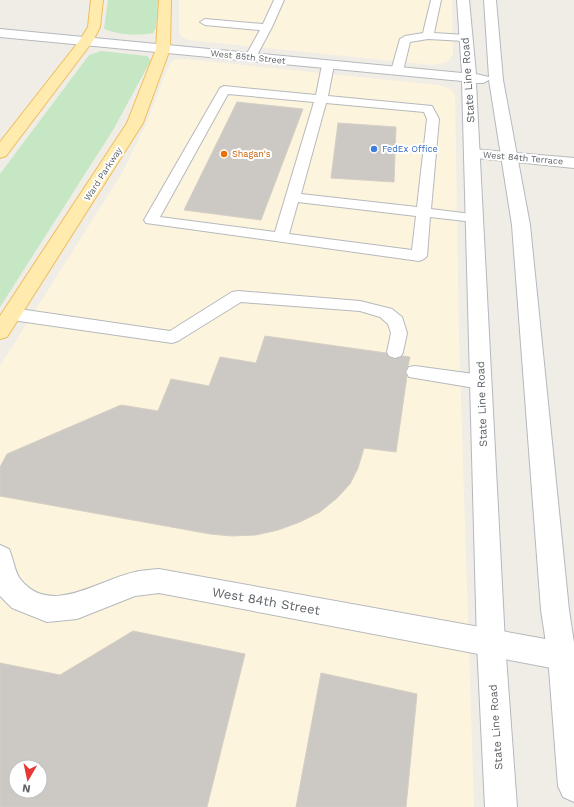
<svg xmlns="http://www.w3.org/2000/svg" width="574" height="807" font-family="'Work Sans',sans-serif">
	<rect width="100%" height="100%" fill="#f0ede6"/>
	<!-- commercial -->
	<g fill="#fdf4dd" fill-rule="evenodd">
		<path d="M 179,0 L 452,0 L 453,54 L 448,62 L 433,65 L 188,40 L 182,37 L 179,33 Z"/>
		<path d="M 184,59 L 438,85 L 451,89 L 455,95 L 459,338 L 474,807 L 0,807 L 0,366 L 122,173 L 146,124 L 169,65 L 174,60 ZM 16,767 L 40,767 L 40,791 L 16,791 Z"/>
	</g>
	<!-- green -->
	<g fill="#c5e7c3">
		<path d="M 108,0 L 158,0 L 156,28 L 153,33 C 137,36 119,35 104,29 Z"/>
		<path d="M 101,51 L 147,56 L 150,59 L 150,62 L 113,130 L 0,307 L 0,174 L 89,55 Z"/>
	</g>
	<!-- building -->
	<g fill="#ccc9c5" stroke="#d4cec4" fill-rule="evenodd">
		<path d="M 237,102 L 303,109 L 261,220 L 184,210 Z"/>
		<path d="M 338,123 L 396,127 L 394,182 L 331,178 Z"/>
		<path d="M 265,336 L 386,353 L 389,357 L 395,359 L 403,356 L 410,357 L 408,366 L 405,371 L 407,376 L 396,452 L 364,448 L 358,468 L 350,484 L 337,498 L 320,512 L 300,522 L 278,530 L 256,535 L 232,536 L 210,534 L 0,496 L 0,467 L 7,454 L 121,405 L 158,411 L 171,379 L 209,386 L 220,357 L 256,363 Z"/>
		<path d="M 133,631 L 245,654 L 207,807 L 0,807 L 0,663 L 60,675 ZM 16,767 L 40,767 L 40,791 L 16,791 Z"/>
		<path d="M 321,673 L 417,694 L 406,807 L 296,807 Z"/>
	</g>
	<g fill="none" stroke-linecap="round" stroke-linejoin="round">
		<defs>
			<g id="lane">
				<path d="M 274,0 L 284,0 L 272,27 L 255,59 L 247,59 L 245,57 L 260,30 L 205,25 L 200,22 L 205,19 L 263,24 Z"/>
				<path d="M 431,0 L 441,0 L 434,33 L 465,35 L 470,38 L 465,41 L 428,39 L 410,42 L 403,71 L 401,73 L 393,73 L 391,71 L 400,39 L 405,36 L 423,33 Z"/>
				<path d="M 328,62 L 334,65 L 328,96 L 432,106 L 439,119 L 431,209 L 479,215 L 481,218 L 479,221 L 474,222 L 430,217 L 427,256 L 424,259 L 419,261 L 146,223 L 144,220 L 220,88 L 224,86 L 316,95 L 322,65 ZM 228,94 L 314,102 L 275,232 L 160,217 ZM 326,103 L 424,112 L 427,119 L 417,207 L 301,194 ZM 298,202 L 416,216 L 412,250 L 289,234 Z"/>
				<path d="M 238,291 L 360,301 L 392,309 L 402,317 L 407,333 L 403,352 L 401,356 L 395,358 L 389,356 L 387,352 L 391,333 L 388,324 L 380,317 L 360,311 L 241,302 L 178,341 L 172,343 L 12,320 L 6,318 L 4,314 L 6,310 L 12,308 L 170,331 L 232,292 Z"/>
				<path d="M 415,366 L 481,375 L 487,377 L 490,382 L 487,387 L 481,389 L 409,377 L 406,372 L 409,367 Z"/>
			</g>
			<g id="street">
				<path d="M 472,149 L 574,158 L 574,168 L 466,157 L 464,154 L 466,151 Z"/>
				<path d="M 0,545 L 9,549 C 13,557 15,574 21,580 C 51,617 100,579 135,572 C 142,570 151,570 159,569 L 562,642 L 572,646 C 574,653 574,659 572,666 L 562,670 L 159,593 L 135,596 L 77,619 L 47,622 L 12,608 L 0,596 Z"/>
			</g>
			<path id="secondary" d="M 457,0 L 469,0 L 476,74 L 489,77 L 484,0 L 496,0 L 503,80 L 530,225 L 569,610 L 574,643 L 574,802 L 563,797 L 558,786 L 548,656 L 541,610 L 512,225 L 489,80 L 483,83 L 476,83 L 505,643 L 517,807 L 485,807 L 477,643 L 462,81 L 0,37 L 0,29 L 462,73 Z"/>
			<g id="primary">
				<path d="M 91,0 L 103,0 L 100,27 L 93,41 L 6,156 L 0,158 L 0,142 L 80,40 L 88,27 Z"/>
				<path d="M 159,0 L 171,0 L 170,49 L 143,123 L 7,337 L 0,339 L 0,316 L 127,123 L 156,49 Z"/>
			</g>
		</defs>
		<!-- lane casing -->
		<use href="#lane" stroke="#b6b9bc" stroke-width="2"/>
		<!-- street casing -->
		<use href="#street" stroke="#b6b9bc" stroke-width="2"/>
		<!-- secondary casing -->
		<use href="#secondary" stroke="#b4b9bd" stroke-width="2"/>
		<!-- primary casing -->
		<use href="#primary" stroke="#f0bd5f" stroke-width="2"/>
		<!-- lane -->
		<use href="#lane" fill="#fff" fill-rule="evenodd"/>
		<!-- street -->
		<use href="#street" fill="#fff" fill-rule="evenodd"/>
		<!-- secondary -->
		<use href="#secondary" fill="#fff" fill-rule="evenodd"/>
		<!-- primary -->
		<use href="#primary" fill="#feebad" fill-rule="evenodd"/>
	</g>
	<!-- markers -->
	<circle fill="#3f7fe0" stroke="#fff" stroke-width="1.5" cx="374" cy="149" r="4"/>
	<circle fill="#e8710a" stroke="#fff" stroke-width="1.5" cx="224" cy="154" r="4"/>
	<g text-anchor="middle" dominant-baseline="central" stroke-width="4" stroke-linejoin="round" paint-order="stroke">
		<!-- far-street labels -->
		<g font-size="9" fill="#5d6266" stroke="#fff">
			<text transform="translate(248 57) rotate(6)">West 85th Street</text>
			<text transform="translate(523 158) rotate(5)">West 84th Terrace</text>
			<text transform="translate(103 174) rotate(-57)">Ward Parkway</text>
		</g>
		<!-- far-shop labels -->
		<g font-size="9" fill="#366cbe" stroke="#fff" text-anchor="start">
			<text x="382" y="149">FedEx Office</text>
		</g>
		<!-- far-food labels -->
		<g font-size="9" fill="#c56008" stroke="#fff" text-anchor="start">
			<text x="232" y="154">Shagan's</text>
		</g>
		<!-- street labels -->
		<g font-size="11" fill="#5d6266" stroke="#fff">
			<text transform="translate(468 80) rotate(-94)">State Line Road</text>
			<text transform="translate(482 404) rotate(-92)">State Line Road</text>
			<text transform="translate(496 727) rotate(-94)">State Line Road</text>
		</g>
		<!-- near-street labels -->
		<g font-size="13" fill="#5d6266" stroke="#fff">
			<text transform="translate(266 601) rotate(10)">West 84th Street</text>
		</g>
	</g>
	<!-- north arrow -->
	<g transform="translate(28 779) rotate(189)"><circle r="19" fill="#ffffff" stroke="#bec0c2"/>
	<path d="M0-3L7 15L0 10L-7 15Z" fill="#e73634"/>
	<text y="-6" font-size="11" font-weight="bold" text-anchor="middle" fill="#5d6266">N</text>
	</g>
</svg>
